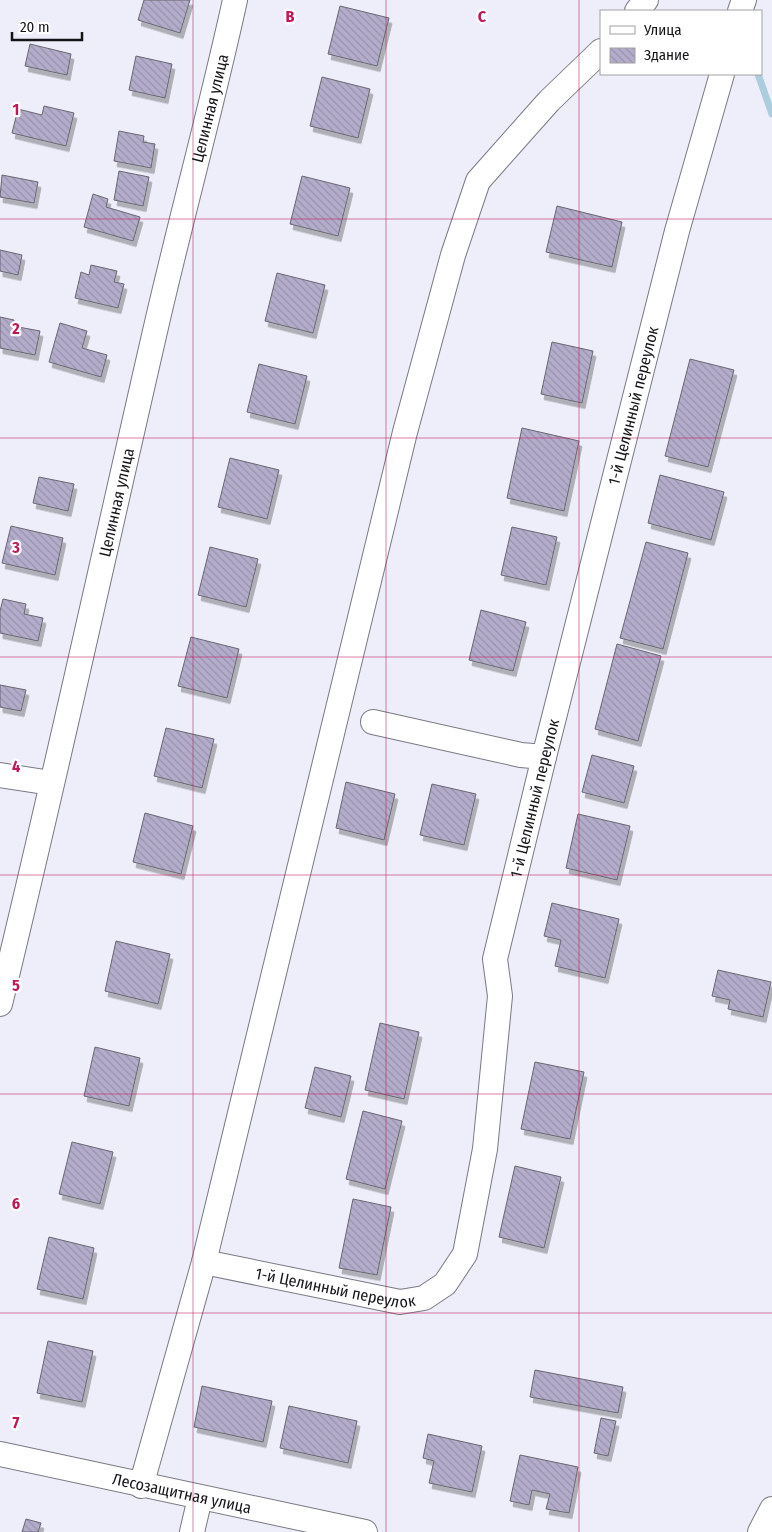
<svg xmlns="http://www.w3.org/2000/svg" width="772" height="1532" font-family="'Fira Sans Condensed',sans-serif">
	<defs>
		<pattern id="building-back-hatch" width="6" height="6" patternUnits="userSpaceOnUse" patternTransform="scale(1.25)"><rect width="6" height="6" fill="#b3acca"/><path d="M-1 5l2 2M0 0l6 6M5-1l2 2" fill="none" stroke="#9993ad"/></pattern>
		<filter id="shadow"><feDropShadow dx="3" dy="5.5" stdDeviation="0" flood-color="#0004"/></filter>
	</defs>
	<rect width="100%" height="100%" fill="#eeeefa"/>
	<g fill="none" stroke-linecap="round" stroke-linejoin="round">
		<!-- stream -->
		<path stroke="#adcdde" stroke-width="7" d="M 758,74 L 772,114"/>
	</g>
	<!-- building -->
	<g fill="url(#building-back-hatch)" stroke="#686670" filter="url(#shadow)">
		<path d="M 144,0 L 190,0 L 180,33 L 138,20 Z"/>
		<path d="M 340,6 L 389,18 L 377,66 L 328,54 Z"/>
		<path d="M 30,44 L 71,54 L 67,75 L 25,66 Z"/>
		<path d="M 136,56 L 172,64 L 165,98 L 129,90 Z"/>
		<path d="M 322,77 L 370,89 L 358,138 L 310,126 Z"/>
		<path d="M 44,106 L 74,113 L 66,146 L 12,133 L 18,109 L 42,115 Z"/>
		<path d="M 119,131 L 144,136 L 143,142 L 155,144 L 151,168 L 114,161 Z"/>
		<path d="M 119,171 L 149,177 L 143,206 L 114,200 Z"/>
		<path d="M 2,175 L 38,182 L 34,203 L 0,197 Z"/>
		<path d="M 302,176 L 350,188 L 338,236 L 290,224 Z"/>
		<path d="M 93,194 L 108,199 L 106,207 L 140,217 L 133,241 L 84,227 Z"/>
		<path d="M 557,206 L 622,222 L 612,267 L 546,252 Z"/>
		<path d="M 0,250 L 22,255 L 18,275 L 0,271 Z"/>
		<path d="M 91,265 L 117,271 L 114,282 L 124,284 L 118,308 L 75,298 L 81,272 L 89,275 Z"/>
		<path d="M 277,273 L 325,285 L 313,333 L 265,321 Z"/>
		<path d="M 0,317 L 14,320 L 13,326 L 40,331 L 35,355 L 0,348 Z"/>
		<path d="M 60,323 L 87,331 L 82,348 L 107,355 L 101,377 L 49,362 Z"/>
		<path d="M 552,342 L 593,351 L 582,403 L 541,394 Z"/>
		<path d="M 690,359 L 734,370 L 708,467 L 665,456 Z"/>
		<path d="M 259,364 L 307,376 L 295,424 L 247,412 Z"/>
		<path d="M 522,428 L 579,441 L 564,511 L 507,498 Z"/>
		<path d="M 230,458 L 279,470 L 267,519 L 218,507 Z"/>
		<path d="M 660,475 L 724,492 L 711,540 L 648,523 Z"/>
		<path d="M 39,477 L 74,484 L 68,511 L 33,503 Z"/>
		<path d="M 11,526 L 63,538 L 55,575 L 2,563 Z"/>
		<path d="M 512,527 L 557,537 L 546,585 L 501,575 Z"/>
		<path d="M 646,542 L 688,553 L 663,649 L 620,638 Z"/>
		<path d="M 210,547 L 258,559 L 246,607 L 198,595 Z"/>
		<path d="M 3,599 L 26,604 L 24,614 L 43,618 L 38,641 L 0,633 L 0,611 Z"/>
		<path d="M 481,610 L 526,622 L 513,671 L 469,660 Z"/>
		<path d="M 191,637 L 239,649 L 227,698 L 178,686 Z"/>
		<path d="M 617,644 L 661,656 L 638,741 L 595,729 Z"/>
		<path d="M 0,685 L 26,690 L 21,711 L 0,707 Z"/>
		<path d="M 166,728 L 214,739 L 202,788 L 154,776 Z"/>
		<path d="M 592,755 L 634,766 L 624,803 L 582,792 Z"/>
		<path d="M 346,782 L 395,794 L 384,840 L 336,828 Z"/>
		<path d="M 432,784 L 476,794 L 464,845 L 420,835 Z"/>
		<path d="M 145,813 L 193,826 L 181,874 L 133,862 Z"/>
		<path d="M 578,814 L 630,826 L 617,880 L 566,868 Z"/>
		<path d="M 552,903 L 619,919 L 605,978 L 555,966 L 561,940 L 544,936 Z"/>
		<path d="M 116,941 L 170,954 L 158,1004 L 105,991 Z"/>
		<path d="M 718,970 L 771,982 L 763,1017 L 728,1009 L 730,1000 L 712,996 Z"/>
		<path d="M 380,1023 L 419,1032 L 404,1099 L 365,1090 Z"/>
		<path d="M 95,1047 L 140,1058 L 129,1106 L 84,1096 Z"/>
		<path d="M 535,1062 L 584,1072 L 570,1139 L 521,1129 Z"/>
		<path d="M 315,1067 L 351,1076 L 341,1117 L 305,1108 Z"/>
		<path d="M 363,1111 L 402,1121 L 385,1189 L 346,1179 Z"/>
		<path d="M 72,1142 L 113,1152 L 100,1204 L 59,1194 Z"/>
		<path d="M 515,1166 L 561,1177 L 544,1248 L 499,1237 Z"/>
		<path d="M 353,1199 L 391,1207 L 377,1275 L 339,1268 Z"/>
		<path d="M 49,1237 L 94,1248 L 83,1299 L 37,1289 Z"/>
		<path d="M 48,1341 L 93,1351 L 82,1402 L 37,1393 Z"/>
		<path d="M 535,1370 L 623,1387 L 618,1413 L 530,1397 Z"/>
		<path d="M 202,1386 L 272,1401 L 263,1442 L 194,1427 Z"/>
		<path d="M 289,1406 L 357,1421 L 348,1463 L 280,1448 Z"/>
		<path d="M 601,1418 L 616,1421 L 608,1456 L 594,1453 Z"/>
		<path d="M 428,1434 L 482,1446 L 472,1492 L 429,1483 L 434,1461 L 423,1458 Z"/>
		<path d="M 520,1455 L 578,1467 L 569,1513 L 546,1509 L 550,1494 L 532,1490 L 529,1505 L 510,1501 Z"/>
		<path d="M 26,1519 L 41,1523 L 38,1532 L 22,1532 Z"/>
	</g>
	<g fill="none" stroke-linecap="round" stroke-linejoin="round">
		<defs>
			<g id="minor">
				<path d="M 637,11 L 646,0"/>
				<path d="M 740,11 L 744,0"/>
				<path d="M 373,722 L 521,755 L 544,757"/>
				<path d="M 0,775 L 51,783"/>
				<path id="s1" d="M 0,1004 C 55,779 104,553 156,327 C 181,218 211,110 235,0"/>
				<path id="s2" d="M 204,1262 L 400,1302 L 424,1298 L 445,1284 L 465,1254 L 485,1149 L 500,996 L 495,959 L 544,757 L 677,231 L 722,74"/>
				<path id="s3" d="M 0,1454 L 365,1532"/>
				<path d="M 141,1486 L 204,1262 L 405,432 L 453,255 L 478,181 L 549,101 L 601,51"/>
				<path d="M 192,1532 L 200,1498"/>
				<path d="M 760,1532 L 772,1509"/>
			</g>
		</defs>
		<!-- minor casing -->
		<use href="#minor" stroke="#797983" stroke-width="26"/>
		<!-- minor -->
		<use href="#minor" stroke="#fff" stroke-width="24"/>
	</g>
	<!-- grid -->
	<path fill="none" stroke="#c2185b" stroke-width="1" stroke-opacity="0.55" d="M 193,0 L 193,1532M 386,0 L 386,1532M 579,0 L 579,1532M 0,219 L 772,219M 0,438 L 772,438M 0,657 L 772,657M 0,875 L 772,875M 0,1094 L 772,1094M 0,1313 L 772,1313"/>
	<g text-anchor="middle" dominant-baseline="central" stroke-width="4.5" stroke-linejoin="round" paint-order="stroke">
		<!-- street labels -->
		<g font-size="16" fill="#151519" stroke="#fff">
			<text stroke="none"><textPath href="#s1" startOffset="920">Целинная улица</textPath></text>
			<text stroke="none"><textPath href="#s2" startOffset="1154">1-й Целинный переулок</textPath></text>
			<text stroke="none"><textPath href="#s1" startOffset="515">Целинная улица</textPath></text>
			<text stroke="none"><textPath href="#s2" startOffset="749">1-й Целинный переулок</textPath></text>
			<text stroke="none"><textPath href="#s2" startOffset="134">1-й Целинный переулок</textPath></text>
			<text stroke="none"><textPath href="#s3" startOffset="186">Лесозащитная улица</textPath></text>
		</g>
	</g>
	<g font-size="16" text-anchor="middle" font-weight="bold" fill="#c2185b" stroke="#fff" stroke-width="4.5" stroke-linejoin="round" paint-order="stroke">
		<text x="290" y="22">B</text>
		<text x="482" y="22">C</text>
		<text x="16" y="115">1</text>
		<text x="16" y="334">2</text>
		<text x="16" y="553">3</text>
		<text x="16" y="772">4</text>
		<text x="16" y="991">5</text>
		<text x="16" y="1209">6</text>
		<text x="16" y="1428">7</text>
	</g>
	<!-- legend -->
	<rect x="600" y="10" width="162" height="65" fill="#ffffff" stroke="#a1a1a3"/>
	<rect x="610" y="26" width="25" height="8" fill="#ffffff" stroke="#a1a1a3"/>
	<text x="644" y="35" font-size="15" fill="#151519">Улица</text>
	<rect x="610" y="48" width="25" height="15" fill="url(#building-back-hatch)" stroke="#a1a1a3"/>
	<text x="644" y="60" font-size="15" fill="#151519">Здание</text>
	<!-- scale -->
	<path d="M12 32v8h70v-8" fill="none" stroke="#151519" stroke-width="2.5"/>
	<text x="20" y="32" font-size="15" fill="#151519" stroke="#ffffff" stroke-width="4" paint-order="stroke">20 m</text>
</svg>
